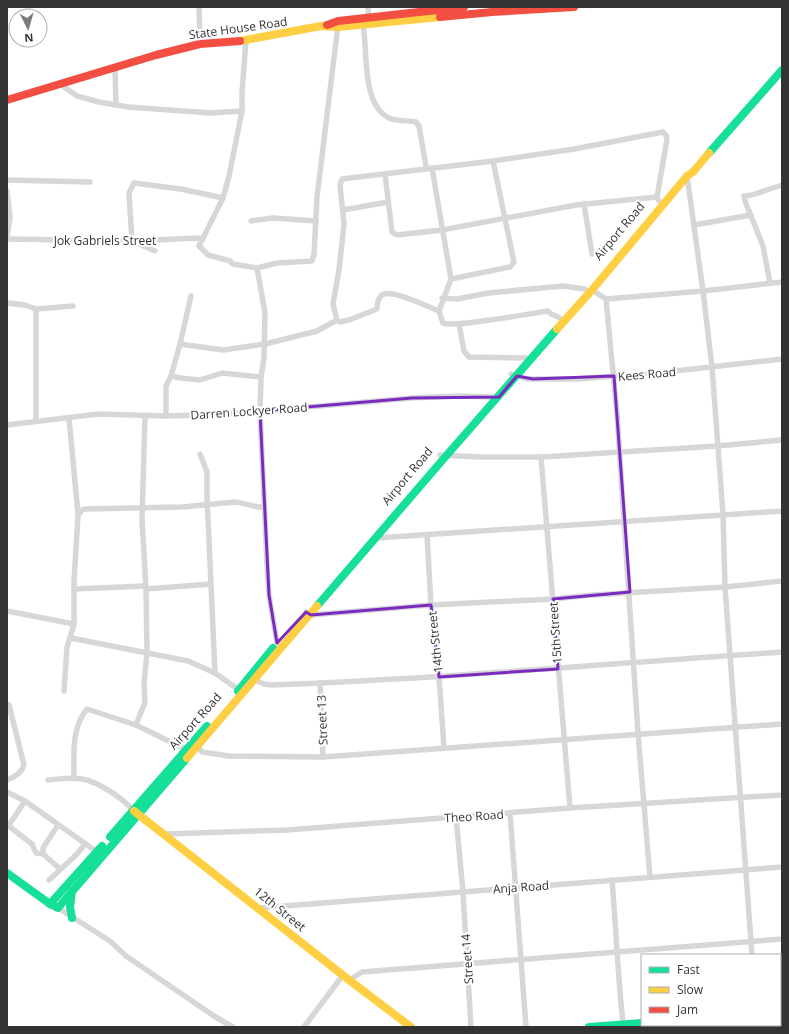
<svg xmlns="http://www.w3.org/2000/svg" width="789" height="1034" font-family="'Open Sans',sans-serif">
	<rect width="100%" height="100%" fill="#fff"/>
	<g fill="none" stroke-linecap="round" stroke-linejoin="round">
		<!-- street -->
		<g stroke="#d7d7d7" stroke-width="5.5">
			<path d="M 199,7 L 200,44"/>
			<path d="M 368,7 L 369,21"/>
			<path d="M 363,25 C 368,51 361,104 389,118 C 397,122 408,120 416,122 L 419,126 L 426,166"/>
			<path d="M 246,41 L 242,92 L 242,111 L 229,176 L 223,198 L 199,246 L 208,255 L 230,261 L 233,264 L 257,268"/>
			<path d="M 115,67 L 116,105"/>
			<path d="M 60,84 L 77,96 L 99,102 L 128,107 L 211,113 L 242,111"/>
			<path d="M 432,168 L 451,279 L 439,311 L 443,323 C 454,328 532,313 548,311 L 551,314 L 560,318"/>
			<path d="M 385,174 L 392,232 L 397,235 L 442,230 L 576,205 L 657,197"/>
			<path d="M 687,176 L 703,291 L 712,367 L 723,514 L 725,587 L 752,955"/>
			<path d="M 7,180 L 90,182"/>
			<path d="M 7,191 L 10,217 L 7,238"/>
			<path d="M 584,204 L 592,254"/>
			<path d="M 343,210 L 388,202"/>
			<path d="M 251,221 L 273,218 L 316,221"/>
			<path d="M 694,225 L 751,215"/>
			<path d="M 7,239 L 132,241 L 197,238 L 203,239"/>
			<path d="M 155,251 L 132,241 L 129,193 L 134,183 L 181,189 L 223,198"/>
			<path d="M 451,279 L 510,267 L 514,262 L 493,161"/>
			<path d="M 770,283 L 763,246 L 745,201 L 744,196 L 752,195 L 782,185"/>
			<path d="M 592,290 L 606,299 L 703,291 L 782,282"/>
			<path d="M 442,298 L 457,299 L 488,293 L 563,286 L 585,289"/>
			<path d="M 606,299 L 617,414 L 638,733 L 650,877"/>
			<path d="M 7,303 L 25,305 L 36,309 L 73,306"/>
			<path d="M 439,311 C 429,308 387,285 380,297 C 378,300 377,306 377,309 L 349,320 L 340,322 L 337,320 L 333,304 L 339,270 L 344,224 L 340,185 L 342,179 L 493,161 L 574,149 L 663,132 L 666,135 L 667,139 L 657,197 L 659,201"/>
			<path d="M 459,324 L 464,351 L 469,357 L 526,358"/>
			<path d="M 180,344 L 223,350 L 265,344 L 317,331 L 337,320"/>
			<path d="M 511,374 L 527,379 L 578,379 L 666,372 L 782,359"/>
			<path d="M 171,376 L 180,378 L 200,380 L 222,373 L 261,377"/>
			<path d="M 166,416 L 166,386 L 171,376 L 180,344 L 191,296"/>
			<path d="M 69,418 L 78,514"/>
			<path d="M 36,421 L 36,309"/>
			<path d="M 7,425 L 98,414 L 166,416 L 227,414 L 412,398 L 459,396 L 491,397"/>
			<path d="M 200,454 L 207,472 L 207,496 L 215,673"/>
			<path d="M 440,455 L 479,457 L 541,457 L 717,446 L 782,440"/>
			<path d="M 541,457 L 570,808"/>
			<path d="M 427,535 L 431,605 L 439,677 L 444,748"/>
			<path d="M 376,538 L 782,511"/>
			<path d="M 74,589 L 145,586"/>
			<path d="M 146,589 L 211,584"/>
			<path d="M 7,611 L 74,624"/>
			<path d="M 306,612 L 311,615 L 431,605 L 553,599 L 593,595 L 725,587 L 782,581"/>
			<path d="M 71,638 L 188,661 L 215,673 L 239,690"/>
			<path d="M 277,643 L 269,595 L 267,565 L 260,411 L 261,377 L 264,358 L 265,313 L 257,268 L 277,263 L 312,261 L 314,255 L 317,197 L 338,25"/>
			<path d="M 255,680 L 264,684 L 271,685 C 442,679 612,663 782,652"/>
			<path d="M 320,683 L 323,757"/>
			<path d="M 64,691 L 67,647 L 74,624 L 74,582 L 78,515 L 82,510 L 85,509 L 182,507 L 235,502 C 247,503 253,508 265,507"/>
			<path d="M 7,704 L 9,705 L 24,765 C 22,773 15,777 7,780"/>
			<path d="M 136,725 L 145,702 L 144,684 L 147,652 L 146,589 L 142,520 L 145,416"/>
			<path d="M 197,746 L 202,752 L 229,756 L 323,757 L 782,724"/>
			<path d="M 74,778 C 74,755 71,728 87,709 L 136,725 L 185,749"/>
			<path d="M 48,780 C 59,779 71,777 82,779 C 99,782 122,798 133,810"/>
			<path d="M 7,792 L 25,801 L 97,852"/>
			<path d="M 25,801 L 9,825 L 10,827 L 32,844 L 36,853 L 43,854 L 60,869"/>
			<path d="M 510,813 L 526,1027"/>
			<path d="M 456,817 L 463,892 L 471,1027"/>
			<path d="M 166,834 L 287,830 L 570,808 L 782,795"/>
			<path d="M 43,854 L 43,848 L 58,825"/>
			<path d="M 49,880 L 77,854 L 85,844"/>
			<path d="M 612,880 C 616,928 618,977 623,1024"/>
			<path d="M 58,908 L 110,941 L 126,956 L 214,1016 L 233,1027"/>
			<path d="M 259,908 L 782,867"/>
			<path d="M 349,980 L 362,972 L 782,939"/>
			<path d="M 304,1027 L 343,975"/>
		</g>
		<!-- fast -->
		<g stroke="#16e098" stroke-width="8">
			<path d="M 709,153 L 782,70"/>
			<path d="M 317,606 L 446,456 L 557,329"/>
			<path d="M 238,691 L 273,648"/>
			<path d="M 110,837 L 207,726"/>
			<path d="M 7,873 L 50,904 L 58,908 L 187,758"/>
			<path d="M 72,891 L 70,907 L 72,918"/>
			<path d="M 50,904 L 102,846"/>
			<path d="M 589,1027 L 642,1023"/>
		</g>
		<!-- slow -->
		<g stroke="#ffcf43" stroke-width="8">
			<path d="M 240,41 L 321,26 L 338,27 L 440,17"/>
			<path d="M 557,329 L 592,290 L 687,176 L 693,172 L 709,153"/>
			<path d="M 187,758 L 317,606"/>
			<path d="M 134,811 L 349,980 L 411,1027"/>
			<path d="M 780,1010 L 782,1010"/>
		</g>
		<!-- jam -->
		<g stroke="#f24e42" stroke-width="8">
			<path d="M 440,17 L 492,12 L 574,7"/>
			<path d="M 327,25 L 338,21 L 464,7"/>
			<path d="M 7,100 L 156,55 L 200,44 L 240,41"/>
		</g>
	</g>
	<!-- marked area -->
	<path fill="none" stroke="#7b2cbf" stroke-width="3" stroke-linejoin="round" d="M 517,376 L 533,379 L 614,376 L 630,592 L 553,599 L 558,669 L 439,677 L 431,605 L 311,615 L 306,612 L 277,643 L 269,595 L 260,411 L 412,398 L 499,397 Z"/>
	<g text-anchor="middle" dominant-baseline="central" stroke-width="4" stroke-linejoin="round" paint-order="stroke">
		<!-- street labels -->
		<g font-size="12" fill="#333" stroke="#fff">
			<text transform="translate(238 28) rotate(-8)">State House Road</text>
			<text transform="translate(619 231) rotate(-50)">Airport Road</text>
			<text x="105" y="240">Jok Gabriels Street</text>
			<text transform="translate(647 374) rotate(-5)">Kees Road</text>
			<text transform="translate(249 411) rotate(-4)">Darren Lockyer Road</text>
			<text transform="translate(407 476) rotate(-50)">Airport Road</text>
			<text transform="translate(555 633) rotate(-94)">15th Street</text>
			<text transform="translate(435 642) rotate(-96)">14th Street</text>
			<text transform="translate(322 720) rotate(-92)">Street 13</text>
			<text transform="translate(195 721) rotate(-48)">Airport Road</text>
			<text transform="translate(474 816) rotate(-4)">Theo Road</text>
			<text transform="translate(521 887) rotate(-4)">Anja Road</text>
			<text transform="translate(280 909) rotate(39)">12th Street</text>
			<text transform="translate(467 959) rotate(-94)">Street 14</text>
		</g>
	</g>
	<!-- border -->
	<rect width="789" height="1034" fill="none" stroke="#333333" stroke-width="16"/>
	<!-- legend -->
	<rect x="641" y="954" width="140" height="72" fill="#ffffff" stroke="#adadad"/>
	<rect x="649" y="967" width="20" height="6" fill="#16e098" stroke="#adadad"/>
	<text x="677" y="974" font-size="12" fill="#333333">Fast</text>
	<rect x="649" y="987" width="20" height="6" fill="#ffcf43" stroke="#adadad"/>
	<text x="677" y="994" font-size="12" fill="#333333">Slow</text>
	<rect x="649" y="1007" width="20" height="6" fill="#f24e42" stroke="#adadad"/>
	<text x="677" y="1014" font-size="12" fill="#333333">Jam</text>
	<!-- north arrow -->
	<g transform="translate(28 28) rotate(175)"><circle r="19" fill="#ffffff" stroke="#adadad"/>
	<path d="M0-3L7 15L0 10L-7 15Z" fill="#7a7a7a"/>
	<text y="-6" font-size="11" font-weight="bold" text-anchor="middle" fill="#333333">N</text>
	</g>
</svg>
